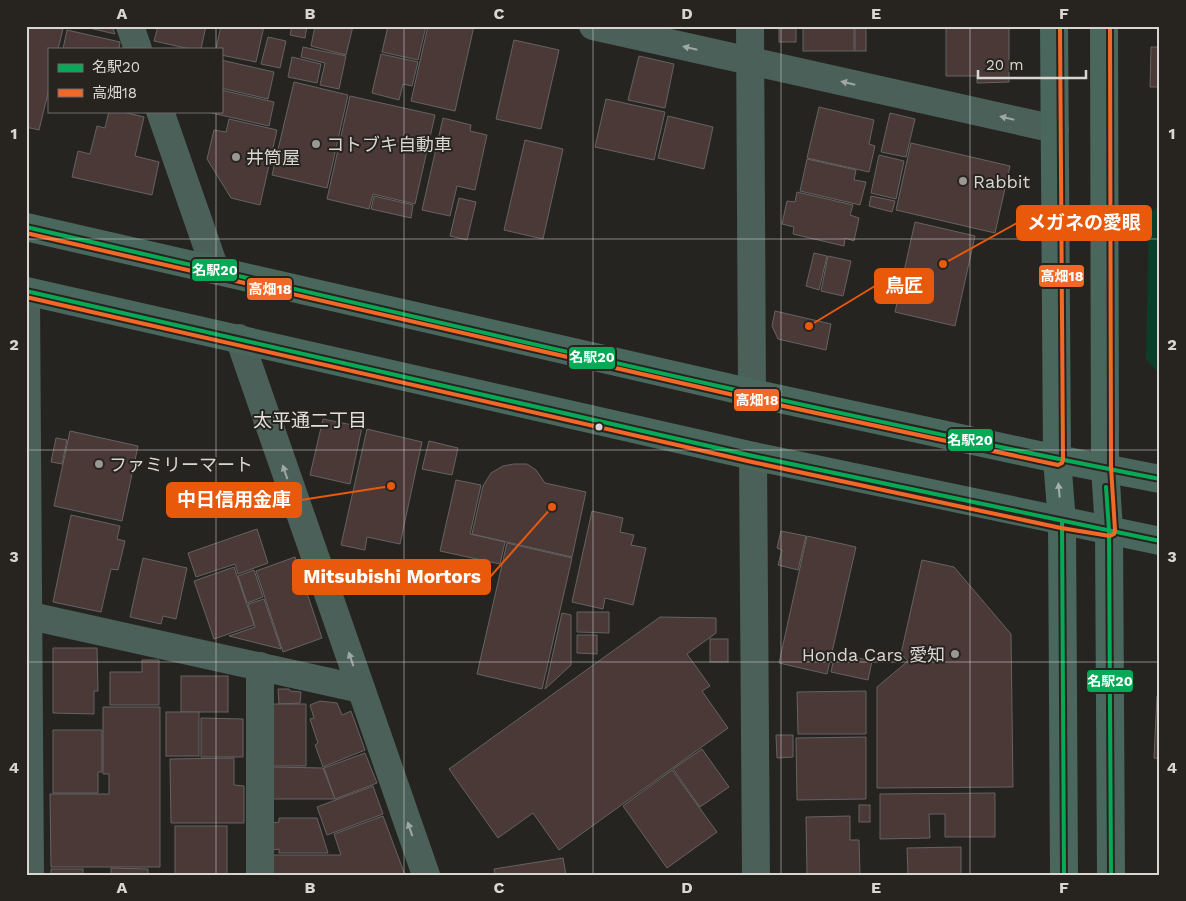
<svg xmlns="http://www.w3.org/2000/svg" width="1186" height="901" font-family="'Work Sans','Noto Sans JP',sans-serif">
	<rect width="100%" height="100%" fill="#262421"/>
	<!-- green -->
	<path fill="#0a3e28" d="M 1160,204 L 1160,375 L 1146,359 L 1149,214 Z"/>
	<!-- building -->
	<g fill="#4b3938" stroke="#656361">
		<path d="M 27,26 L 50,26 L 63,29 L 58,49 L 49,49 L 49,89 L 39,130 L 26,127 Z"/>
		<path d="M 81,26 L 112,26 L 115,34 Z"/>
		<path d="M 158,26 L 206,26 L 201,49 L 190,49 L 154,41 Z"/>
		<path d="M 221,26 L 264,26 L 256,62 L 221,55 L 221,49 L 216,49 Z"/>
		<path d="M 292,26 L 307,26 L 305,38 L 290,35 Z"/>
		<path d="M 315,26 L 353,26 L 346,55 L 311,46 Z"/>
		<path d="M 388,26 L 426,26 L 418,60 L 382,52 Z"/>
		<path d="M 428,26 L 474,26 L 455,111 L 411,101 Z"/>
		<rect x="779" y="26" width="17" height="16"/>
		<rect x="803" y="26" width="51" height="25"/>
		<rect x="855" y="26" width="11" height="25"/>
		<path d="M 946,26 L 1009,26 L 1009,82 L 977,83 L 977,76 L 946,76 Z"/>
		<path d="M 67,30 L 120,42 L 119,49 L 63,49 Z"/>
		<path d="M 268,37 L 286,41 L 280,68 L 261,64 Z"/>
		<path d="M 514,40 L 559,50 L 541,129 L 496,119 Z"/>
		<path d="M 303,47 L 346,56 L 339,89 L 320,85 L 325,63 L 301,57 Z"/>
		<path d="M 1151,47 L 1160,47 L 1160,87 L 1150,87 Z"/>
		<path d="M 381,54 L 418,62 L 412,86 L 403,84 L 399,100 L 372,93 Z"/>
		<path d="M 639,56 L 674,64 L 665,108 L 628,100 Z"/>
		<path d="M 292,57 L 321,64 L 317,83 L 288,77 Z"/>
		<path d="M 221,60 L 274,72 L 268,99 L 221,88 Z"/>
		<path d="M 294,82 L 348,95 L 327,188 L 272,175 Z"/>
		<path d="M 221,90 L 274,102 L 269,126 L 203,111 L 221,111 Z"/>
		<path d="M 350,96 L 435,115 L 415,204 L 373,194 L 369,209 L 327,199 Z"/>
		<path d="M 606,99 L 665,112 L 654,160 L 595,147 Z"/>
		<path d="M 819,107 L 874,120 L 869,144 L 875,146 L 869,172 L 807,158 Z"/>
		<path d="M 109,111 L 119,111 L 144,117 L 135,156 L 159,162 L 152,195 L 72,177 L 78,151 L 90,154 L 97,126 L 105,128 Z"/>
		<path d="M 890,113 L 915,119 L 906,157 L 881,152 Z"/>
		<path d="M 668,116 L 713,127 L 704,169 L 658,158 Z"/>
		<path d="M 443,118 L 471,125 L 470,131 L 487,135 L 475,190 L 457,186 L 450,216 L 422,210 Z"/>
		<path d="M 229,119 L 277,130 L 260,205 L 231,198 L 207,159 L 214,130 L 226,132 Z"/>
		<path d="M 525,140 L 563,149 L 543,239 L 504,230 Z"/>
		<path d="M 911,143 L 1010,166 L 995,233 L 896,210 Z"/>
		<path d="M 879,155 L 904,161 L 896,199 L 871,193 Z"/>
		<path d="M 807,159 L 856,170 L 854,180 L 866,182 L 860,205 L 800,191 Z"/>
		<path d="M 797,192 L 853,205 L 850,215 L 859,218 L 854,241 L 845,238 L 844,246 L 793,234 L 794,227 L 782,224 L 787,201 L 795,202 Z"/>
		<path d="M 374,196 L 413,205 L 411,218 L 371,209 Z"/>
		<path d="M 871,196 L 895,201 L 892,212 L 869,206 Z"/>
		<path d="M 459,198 L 476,202 L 467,240 L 450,236 Z"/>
		<path d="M 915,222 L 975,236 L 955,326 L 895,312 Z"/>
		<path d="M 814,253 L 827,256 L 819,290 L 806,286 Z"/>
		<path d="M 828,256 L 851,261 L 843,296 L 821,291 Z"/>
		<path d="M 775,311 L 831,324 L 826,350 L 778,339 L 772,326 Z"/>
		<path d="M 323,419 L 362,427 L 350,484 L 310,475 Z"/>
		<path d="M 367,429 L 422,442 L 400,544 L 367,537 L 365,550 L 341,545 Z"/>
		<path d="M 70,431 L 138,446 L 122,521 L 54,506 Z"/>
		<path d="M 56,438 L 67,440 L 62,464 L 51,462 Z"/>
		<path d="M 429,441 L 458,448 L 452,475 L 422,469 Z"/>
		<path d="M 514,464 L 527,464 L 536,470 L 545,483 L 586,492 L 572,557 L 472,534 L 483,486 L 491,473 L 503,466 Z"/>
		<path d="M 456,480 L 481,485 L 470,534 L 505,542 L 500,564 L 440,551 Z"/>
		<path d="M 592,511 L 623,518 L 620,532 L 634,535 L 631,545 L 646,548 L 633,605 L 605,598 L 603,609 L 572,602 Z"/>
		<path d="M 71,515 L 120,526 L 117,539 L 125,541 L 118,570 L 111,569 L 101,612 L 53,602 Z"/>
		<path d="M 257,529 L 268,563 L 238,574 L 235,564 L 196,577 L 188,553 Z"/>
		<path d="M 781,531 L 806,536 L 798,570 L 778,565 L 782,550 L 777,548 Z"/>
		<path d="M 807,536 L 856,547 L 827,674 L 779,663 Z"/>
		<path d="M 507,543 L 572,558 L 542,689 L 477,674 Z"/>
		<path d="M 295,557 L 322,638 L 283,652 L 256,571 Z"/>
		<path d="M 143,558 L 187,568 L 176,619 L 163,616 L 161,624 L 130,617 Z"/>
		<path d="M 922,560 L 954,567 L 1011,634 L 1013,787 L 877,788 L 877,687 L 908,661 L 901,654 Z"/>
		<path d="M 234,567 L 254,625 L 214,639 L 194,581 Z"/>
		<path d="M 254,570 L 263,597 L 247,603 L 238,576 Z"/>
		<path d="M 264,599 L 281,649 L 229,636 L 255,627 L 248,604 Z"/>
		<path d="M 577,612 L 609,612 L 609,633 L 577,632 Z"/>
		<path d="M 562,613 L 571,615 L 571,665 L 545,689 Z"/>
		<path d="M 660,617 L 716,618 L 716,633 L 687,654 L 710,686 L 702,691 L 728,728 L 559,850 L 533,813 L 498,838 L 449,769 Z"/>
		<path d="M 577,635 L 597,635 L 597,654 L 577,653 Z"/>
		<rect x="710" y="639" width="18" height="23"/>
		<path d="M 53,648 L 97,648 L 98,691 L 94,691 L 94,714 L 53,713 Z"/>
		<path d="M 835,653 L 872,661 L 868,680 L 831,672 Z"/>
		<path d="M 142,660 L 159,660 L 159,705 L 110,705 L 110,672 L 142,672 Z"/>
		<rect x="181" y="676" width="47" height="36"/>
		<path d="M 278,689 L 289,689 L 290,691 L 301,692 L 300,703 L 279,704 Z"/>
		<path d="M 866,691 L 866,734 L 798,734 L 797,692 Z"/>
		<path d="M 1160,694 L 1160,759 L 1154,758 L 1157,696 Z"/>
		<path d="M 320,701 L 337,703 L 342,715 L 351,711 L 365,750 L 323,767 L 315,745 L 318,743 L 310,719 L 314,718 L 310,705 Z"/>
		<path d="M 270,704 L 306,704 L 306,766 L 271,766 Z"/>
		<path d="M 103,707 L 160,707 L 160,867 L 51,867 L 50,794 L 109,794 L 109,774 L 103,774 Z"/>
		<rect x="166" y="712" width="33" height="44"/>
		<path d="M 201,718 L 243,719 L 243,757 L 201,757 Z"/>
		<path d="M 53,730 L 102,730 L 102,772 L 98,772 L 98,793 L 53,793 Z"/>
		<path d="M 776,735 L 793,735 L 793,757 L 777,758 Z"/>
		<path d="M 866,737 L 866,799 L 797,800 L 796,738 Z"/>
		<path d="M 702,749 L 729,787 L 700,807 L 673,769 Z"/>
		<path d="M 365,753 L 377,783 L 335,799 L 324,768 Z"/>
		<path d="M 234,758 L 234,785 L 244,786 L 244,823 L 171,823 L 170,759 Z"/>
		<path d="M 272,767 L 323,768 L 335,799 L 272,799 Z"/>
		<path d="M 672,770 L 717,832 L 667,868 L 623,806 Z"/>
		<path d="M 373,786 L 383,814 L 327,835 L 317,807 Z"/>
		<path d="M 995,793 L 995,837 L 945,837 L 945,814 L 929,814 L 930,838 L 880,839 L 880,794 Z"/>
		<rect x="859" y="805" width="11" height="17"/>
		<path d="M 383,816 L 405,875 L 272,875 L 272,855 L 341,855 L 334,834 Z"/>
		<path d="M 850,816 L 850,840 L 859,840 L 860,875 L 807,875 L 806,817 Z"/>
		<path d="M 279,818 L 317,818 L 328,853 L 279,853 L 279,849 L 273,850 L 273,823 L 279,822 Z"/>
		<rect x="175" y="826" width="52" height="49"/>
		<rect x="1158" y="843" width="2" height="32"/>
		<path d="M 961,847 L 961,875 L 908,875 L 907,848 Z"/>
		<path d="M 563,858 L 566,875 L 495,875 L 494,869 Z"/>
		<path d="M 111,868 L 148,869 L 148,875 L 111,875 Z"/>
		<rect x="51" y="869" width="32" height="6"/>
	</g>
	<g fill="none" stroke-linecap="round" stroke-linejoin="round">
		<!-- minor -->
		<g stroke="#4a6058" stroke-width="28">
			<path d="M 130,26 L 138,49"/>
			<path d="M 593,26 L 1055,129"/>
			<path d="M 750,26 L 752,393"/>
			<path d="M 160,111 L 215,269"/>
			<path d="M 26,298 L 30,875"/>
			<path d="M 239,338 L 426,875"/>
			<path d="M 753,456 L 756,875"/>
			<path d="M 26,615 L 361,689"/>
			<path d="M 260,666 L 260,875"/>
		</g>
		<!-- primary -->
		<g stroke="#4a675d" stroke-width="28">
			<path d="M 1054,26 L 1057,459 L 1062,522 L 1064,875"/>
			<path d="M 1104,26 L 1105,467 L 1109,530 L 1111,875"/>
			<path d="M 26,227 L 752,393 L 1057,459 L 1160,479"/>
			<path d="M 26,291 L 753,456 L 1160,541"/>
		</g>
		<defs>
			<g id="bus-1">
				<path d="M 26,227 C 403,313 780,405 1160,479"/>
				<path d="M 26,291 L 753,456 L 1160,541"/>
				<path d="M 1106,487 L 1109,530 L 1111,875"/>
				<path d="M 1062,522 L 1064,875"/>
			</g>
			<g id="bus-2">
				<path d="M 26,233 L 751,399 L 1058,465 L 1062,463 L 1063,459 L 1060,26"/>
				<path d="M 26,297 L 752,462 L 1061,528 L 1110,536 L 1114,534 L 1115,530 L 1111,467 L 1110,26"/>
			</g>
		</defs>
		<!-- bus-1 casing -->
		<use href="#bus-1" stroke="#272420" stroke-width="8"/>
		<!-- bus-2 casing -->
		<use href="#bus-2" stroke="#272420" stroke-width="8"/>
		<!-- bus-1 -->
		<use href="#bus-1" stroke="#06aa56" stroke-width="4"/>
		<!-- bus-2 -->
		<use href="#bus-2" stroke="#f36827" stroke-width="4"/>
	</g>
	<!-- one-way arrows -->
	<defs><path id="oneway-solid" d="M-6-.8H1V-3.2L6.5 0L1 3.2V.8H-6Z" transform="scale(1.25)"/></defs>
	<g fill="#9fa7a2">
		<use href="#oneway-solid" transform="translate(690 48) rotate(-167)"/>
		<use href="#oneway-solid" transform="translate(848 83) rotate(-167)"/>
		<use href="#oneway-solid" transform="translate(1007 118) rotate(-167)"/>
		<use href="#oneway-solid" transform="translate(285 472) rotate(-109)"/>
		<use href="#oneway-solid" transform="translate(351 659) rotate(-109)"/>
		<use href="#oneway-solid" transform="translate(410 829) rotate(-109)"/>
	</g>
	<use fill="#a6afaa" href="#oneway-solid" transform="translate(1059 490) rotate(-95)"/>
	<!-- grid -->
	<path fill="none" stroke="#d8d6d3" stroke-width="1" stroke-opacity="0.55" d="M 216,26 L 216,49M 404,26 L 404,875M 593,26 L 593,875M 781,26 L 781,875M 970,26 L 970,875M 216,111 L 216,875M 26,239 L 1160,239M 26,450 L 1160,450M 26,662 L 1160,662"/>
	<!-- markers -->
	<g fill="#9a9895" stroke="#272420" stroke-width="2">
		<circle cx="316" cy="144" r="5"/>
		<circle cx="236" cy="157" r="5"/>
		<circle cx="963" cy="181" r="5"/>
		<circle cx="99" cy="464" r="5"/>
		<circle cx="955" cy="654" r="5"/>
	</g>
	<circle fill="#d8d6d3" stroke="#272420" stroke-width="2" cx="599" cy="427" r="4.5"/>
	<g text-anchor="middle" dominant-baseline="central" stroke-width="4" stroke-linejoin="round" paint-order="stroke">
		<!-- poi labels -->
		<g font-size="18" fill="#d8d6d3" stroke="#272420" text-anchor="start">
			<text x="326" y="144">コトブキ自動車</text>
			<text x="246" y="157">井筒屋</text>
			<text x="973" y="181">Rabbit</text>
			<text x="109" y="464">ファミリーマート</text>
			<text x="945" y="654" text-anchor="end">Honda Cars 愛知</text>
		</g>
		<!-- neighbourhood labels -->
		<g font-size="19" fill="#e2ded9" stroke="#272420">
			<text x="310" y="420">太平通二丁目</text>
		</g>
	</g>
	<!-- callouts -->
	<path fill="none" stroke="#e8590c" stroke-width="2" d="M943 264L1017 223M809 326L875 286M391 486L301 500M552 507L490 577"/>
	<g fill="#e8590c" stroke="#272420" stroke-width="2">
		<circle cx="943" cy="264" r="5"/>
		<circle cx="809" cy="326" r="5"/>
		<circle cx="391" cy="486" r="5"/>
		<circle cx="552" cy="507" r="5"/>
	</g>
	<g fill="#e8590c" stroke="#e8590c" stroke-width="2">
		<rect x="1017" y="206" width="134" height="34" rx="5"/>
		<rect x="875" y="269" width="58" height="34" rx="5"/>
		<rect x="167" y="483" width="134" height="34" rx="5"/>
		<rect x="293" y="560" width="197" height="34" rx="5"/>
	</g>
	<g font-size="19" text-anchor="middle" font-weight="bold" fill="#fff">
		<text x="1084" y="229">メガネの愛眼</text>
		<text x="904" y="292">鳥匠</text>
		<text x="234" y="506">中日信用金庫</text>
		<text x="392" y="583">Mitsubishi Mortors</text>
	</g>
	<g stroke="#272420" stroke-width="2">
		<rect x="191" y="258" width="47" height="24" rx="5" fill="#06aa56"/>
		<rect x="1038" y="264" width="47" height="24" rx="5" fill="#f36827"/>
		<rect x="246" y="277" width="47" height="24" rx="5" fill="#f36827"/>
		<rect x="568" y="346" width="48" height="24" rx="5" fill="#06aa56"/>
		<rect x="733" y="388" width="47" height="24" rx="5" fill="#f36827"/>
		<rect x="947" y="428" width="47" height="24" rx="5" fill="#06aa56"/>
		<rect x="1086" y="669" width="48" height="24" rx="5" fill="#06aa56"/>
	</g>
	<g font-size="14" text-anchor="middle" font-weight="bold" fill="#fff">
		<text x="215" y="275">名駅20</text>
		<text x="1062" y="281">高畑18</text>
		<text x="270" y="294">高畑18</text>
		<text x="592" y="362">名駅20</text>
		<text x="757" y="405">高畑18</text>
		<text x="970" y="445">名駅20</text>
		<text x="1110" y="686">名駅20</text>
	</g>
	<!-- border -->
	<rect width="1186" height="901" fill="none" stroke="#272420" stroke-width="55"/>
	<!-- legend -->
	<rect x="48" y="48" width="175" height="65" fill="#272420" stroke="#6e6b68"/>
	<rect x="58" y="64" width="25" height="8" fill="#06aa56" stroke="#6e6b68"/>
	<text x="92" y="72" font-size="15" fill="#d8d6d3">名駅20</text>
	<rect x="58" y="89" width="25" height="8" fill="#f36827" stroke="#6e6b68"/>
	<text x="92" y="98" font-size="15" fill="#d8d6d3">高畑18</text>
	<!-- scale -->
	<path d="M978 70v8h108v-8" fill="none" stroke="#d8d6d3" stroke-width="2.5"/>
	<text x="986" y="70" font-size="15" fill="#d8d6d3" stroke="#272420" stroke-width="4" paint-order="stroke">20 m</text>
	<rect x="28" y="28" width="1130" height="846" fill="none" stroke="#d8d6d3" stroke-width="2"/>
	<g font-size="16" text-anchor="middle" font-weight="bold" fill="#d8d6d3">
		<text x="122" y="19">A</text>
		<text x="310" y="19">B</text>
		<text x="499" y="19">C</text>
		<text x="687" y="19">D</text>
		<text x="876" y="19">E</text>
		<text x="1064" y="19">F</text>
		<text x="14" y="139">1</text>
		<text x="1172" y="139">1</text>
		<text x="14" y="350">2</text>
		<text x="1172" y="350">2</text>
		<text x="14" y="562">3</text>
		<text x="1172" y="562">3</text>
		<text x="14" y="773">4</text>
		<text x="1172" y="773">4</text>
		<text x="122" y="893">A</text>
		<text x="310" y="893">B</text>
		<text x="499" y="893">C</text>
		<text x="687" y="893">D</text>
		<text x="876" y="893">E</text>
		<text x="1064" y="893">F</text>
	</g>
</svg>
